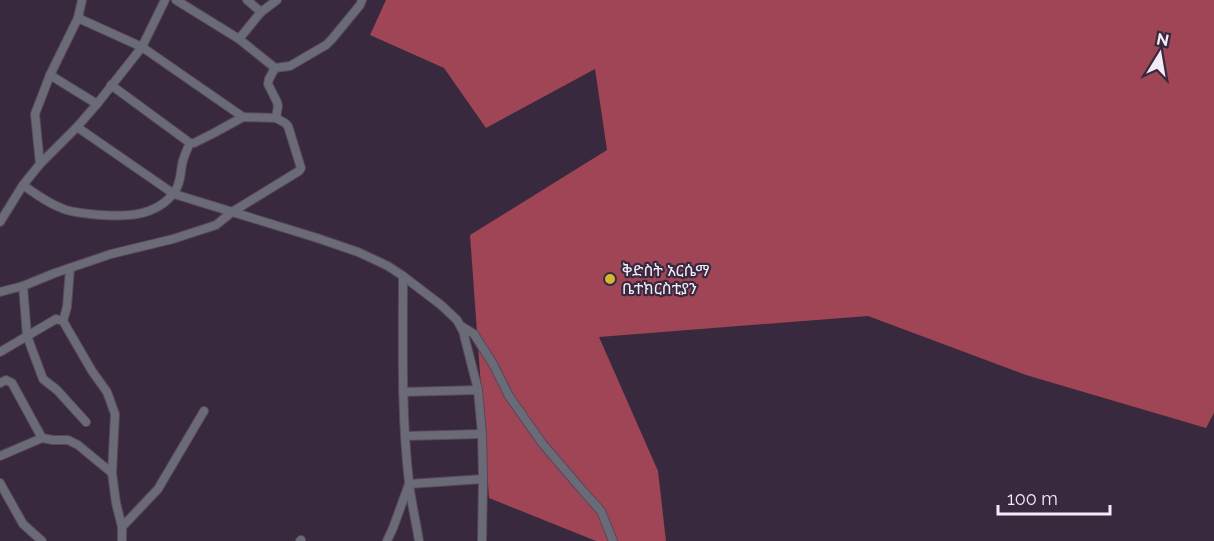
<svg xmlns="http://www.w3.org/2000/svg" width="1214" height="541" font-family="Raleway,'Noto Sans Ethiopic',sans-serif">
	<rect width="100%" height="100%" fill="#38293f"/>
	<!-- forest -->
	<path fill="#9f4555" d="M 386,0 L 1214,0 L 1214,413 L 1206,428 L 1026,375 L 868,316 L 599,337 L 658,471 L 666,541 L 596,541 L 489,498 L 470,235 L 607,150 L 595,69 L 486,128 L 444,68 L 370,35 Z"/>
	<g fill="none" stroke-linecap="round" stroke-linejoin="round">
		<defs>
			<g id="minor">
				<path d="M 176,0 L 239,39 L 275,68 L 290,66 L 326,45 L 332,39 L 360,5 L 362,0"/>
				<path d="M 247,0 L 261,12"/>
				<path d="M 78,18 L 142,47 L 243,117"/>
				<path d="M 239,39 L 261,12 L 277,0"/>
				<path d="M 275,68 L 269,79 L 268,84 L 277,102 L 278,106 L 276,118"/>
				<path d="M 50,75 L 97,104"/>
				<path d="M 77,127 L 174,194 L 317,238 L 358,252 L 388,266 L 403,276 L 441,305 L 457,320 L 463,331 L 478,390 L 482,434 L 483,479 L 482,541"/>
				<path d="M 40,164 L 35,114 L 50,75 L 78,18 L 82,0"/>
				<path d="M 23,185 C 34,193 46,202 59,207 C 68,212 80,213 90,214 C 120,217 156,219 175,191 C 181,182 180,175 182,165 C 183,157 187,150 190,143"/>
				<path d="M 0,222 L 23,185 L 40,164 L 77,127 L 97,104 L 142,47 L 165,0"/>
				<path d="M 403,276 C 403,344 401,414 409,482 C 411,502 416,521 419,541"/>
				<path d="M 23,286 L 27,336 L 43,379 L 57,390 L 86,422"/>
				<path d="M 0,292 L 23,286 L 55,273 L 111,254 L 173,239 L 216,225 L 232,212 L 299,171 L 301,168 L 288,126 L 285,123 L 276,118 L 243,117 L 214,133 L 194,143 L 190,143 L 111,85"/>
				<path d="M 63,321 L 67,307 L 70,268"/>
				<path d="M 461,326 L 474,334 L 493,364 L 509,396 L 542,443 L 583,491 L 601,511 L 613,541"/>
				<path d="M 0,352 L 56,319 L 63,321 L 92,371 L 107,392 L 115,414 L 112,473"/>
				<path d="M 0,383 L 6,380 L 12,383 L 42,438"/>
				<path d="M 403,392 L 478,390"/>
				<path d="M 405,436 L 482,434"/>
				<path d="M 0,456 L 42,438 L 53,440 L 68,440 L 78,445 L 112,473 L 116,503 L 122,527 L 122,541"/>
				<path d="M 0,483 L 23,524 L 42,541"/>
				<path d="M 122,527 L 158,489 L 204,411"/>
				<path d="M 300,541 L 301,540"/>
				<path d="M 387,541 L 393,528 L 409,484 L 483,479"/>
			</g>
		</defs>
		<!-- minor casing -->
		<use href="#minor" stroke="#56485d" stroke-width="10"/>
		<!-- minor -->
		<use href="#minor" stroke="#6b6b77" stroke-width="8"/>
	</g>
	<!-- markers -->
	<circle fill="#d1b736" stroke="#38293f" stroke-width="2" cx="610" cy="279" r="6"/>
	<g text-anchor="middle" dominant-baseline="central" stroke-width="4.5" stroke-linejoin="round" paint-order="stroke">
		<!-- poi labels -->
		<g font-size="16" fill="#f4ebf9" stroke="#38293f" text-anchor="start">
			<text x="622" y="270">ቅድስት አርሴማ<tspan x="622" dy="18">ቤተክርስቲያን</tspan></text>
		</g>
	</g>
	<!-- north arrow -->
	<g transform="translate(1160 54) rotate(11)" stroke="#38293f" stroke-width="4.5" paint-order="stroke">
	<path d="M0-4.5L10 22L0 15L-10 22Z" fill="#f4ebf9"/>
	<text y="-9" font-size="16" font-weight="bold" text-anchor="middle" fill="#f4ebf9">N</text>
	</g>
	<!-- scale -->
	<path d="M998 505v9h112v-9" fill="none" stroke="#f4ebf9" stroke-width="3"/>
	<text x="1007" y="505" font-size="18" fill="#f4ebf9" stroke="#38293f" stroke-width="4.5" paint-order="stroke">100 m</text>
</svg>
